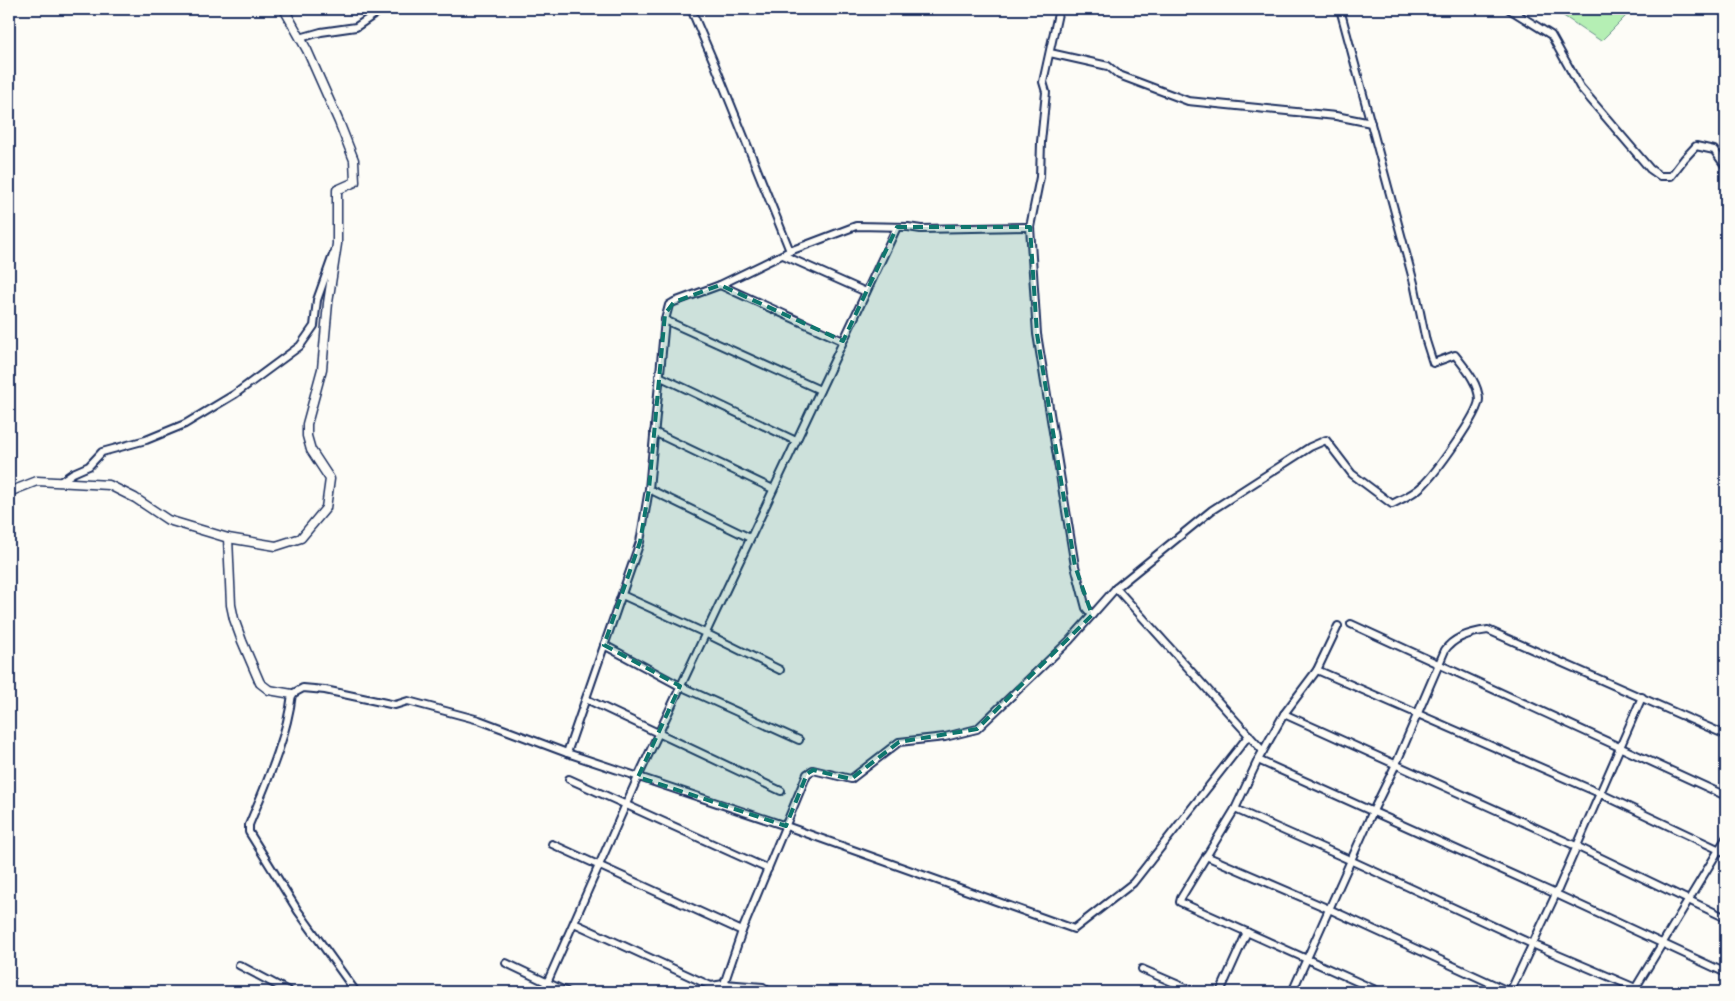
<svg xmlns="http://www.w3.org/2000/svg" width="1735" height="1001" font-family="'Patrick Hand',sans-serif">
	<rect width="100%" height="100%" fill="#fdfcf7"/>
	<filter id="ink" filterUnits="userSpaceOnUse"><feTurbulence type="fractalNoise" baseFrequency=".02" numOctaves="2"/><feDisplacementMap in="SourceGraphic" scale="10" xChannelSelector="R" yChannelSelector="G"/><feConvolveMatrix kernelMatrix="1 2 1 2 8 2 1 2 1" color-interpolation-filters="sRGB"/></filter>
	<g filter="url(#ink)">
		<!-- green -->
		<path fill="#b5efb4" stroke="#688f89" d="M 1553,9 L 1633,9 L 1601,41 Z"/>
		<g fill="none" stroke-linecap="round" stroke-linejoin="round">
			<defs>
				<g id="minor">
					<path d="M 691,9 L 715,65 L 790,251"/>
					<path d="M 1059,9 L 1043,82 L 1046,92 L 1041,142 L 1040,177 L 1030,227 L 1037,334 L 1075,566 L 1086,608 L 1092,615"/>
					<path d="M 1509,9 L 1551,35 L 1580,87 L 1650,169 L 1660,176 L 1671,176 L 1684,159 L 1696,146 L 1714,150 L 1726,167"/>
					<path d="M 300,38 L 321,32 L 356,27 L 378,12 L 395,9"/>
					<path d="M 1050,53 L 1108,66 L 1119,75 L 1188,101 L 1336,116 L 1371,123"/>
					<path d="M 783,255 L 866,292"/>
					<path d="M 720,285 L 843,341"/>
					<path d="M 665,320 L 820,390"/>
					<path d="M 659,376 L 796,441"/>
					<path d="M 654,432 L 773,489"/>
					<path d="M 60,482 L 73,473 L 89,466 L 102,452 L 146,440 L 185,424 L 235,394 L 300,346 L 314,326 L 317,300 L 333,255"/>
					<path d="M 649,489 L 750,538"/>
					<path d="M 1116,588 L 1263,751"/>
					<path d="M 622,595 L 705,633 L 780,670"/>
					<path d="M 1351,624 L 1726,796"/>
					<path d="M 1338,626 L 1317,670 L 1284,714 L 1258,760 L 1235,809 L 1181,898 L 1180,902 L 1380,992"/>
					<path d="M 604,645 L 680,686 L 799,740"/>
					<path d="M 1317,670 L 1599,793 L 1726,853"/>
					<path d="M 586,699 L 781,791"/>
					<path d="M 1284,714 L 1576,846 L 1726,918"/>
					<path d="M 567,753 L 640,542 L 649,489 L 665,320 L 669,305 L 674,302 L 720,285 L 790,251 L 856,226 L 908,227 L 921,229 L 1030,227"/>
					<path d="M 1258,760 L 1556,894 L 1726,973"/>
					<path d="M 569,779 L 768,869"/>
					<path d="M 1235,809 L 1352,861 L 1532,944 L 1645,992"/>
					<path d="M 552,844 L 742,931"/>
					<path d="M 1206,856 L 1329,909 L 1510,992"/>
					<path d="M 574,923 L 711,986 L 724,984 L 763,987 L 769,992"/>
					<path d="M 506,963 L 567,992"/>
					<path d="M 239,965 L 290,992"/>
					<path d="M 1142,969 L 1195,992"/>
					<path d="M 724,984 L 742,931 L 807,774 L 813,770 L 851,779 L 899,742 L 945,737 L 977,729 L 1069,641 L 1116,588 L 1212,510 L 1310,447 L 1326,440 L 1352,474 L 1392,504 C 1402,499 1414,494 1422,486 C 1434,475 1479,414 1479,399 C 1478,382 1465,368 1455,355 L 1433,363 L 1426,341 L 1414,283 L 1340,9"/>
					<path d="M 356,992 L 298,911 L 249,832 L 249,825 C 266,784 287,738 292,694 L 303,688 L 325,690 L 395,705 L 408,701 L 479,720 L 567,753 L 786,826 L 1074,929 L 1133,883 L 1249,735"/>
					<path d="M 543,992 L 638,777 L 897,227"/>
					<path d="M 1220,992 L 1247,932"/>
					<path d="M 1292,992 L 1373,811 L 1396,764 L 1445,650 C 1454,637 1472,632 1488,630 L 1726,735"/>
					<path d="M 1510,992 L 1556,894 L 1642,697"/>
					<path d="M 1633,992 L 1726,838"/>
				</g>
				<g id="tertiary">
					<path d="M 9,492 L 37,481 L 109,485 L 135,498 L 168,520 L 228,538 L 231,605 L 234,619 L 242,641 L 260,683 L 269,690 L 292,694"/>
					<path d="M 228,538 L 276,546 L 301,538 L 326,508 L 330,479 L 311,450 L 307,436 L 307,424 L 322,369 L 328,303 L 337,244 L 337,190 L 355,182 L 354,160 L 339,122 L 307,50 L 284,9"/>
				</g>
			</defs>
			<!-- minor casing -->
			<use href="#minor" stroke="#1b2f5e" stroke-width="10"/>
			<!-- tertiary casing -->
			<use href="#tertiary" stroke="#1b2f5e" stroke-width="11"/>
			<!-- minor -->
			<use href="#minor" stroke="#fdfcf7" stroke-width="6"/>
			<!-- tertiary -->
			<use href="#tertiary" stroke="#fdfcf7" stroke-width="8"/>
		</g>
	</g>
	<!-- marked area -->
	<path fill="#0f766e" fill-opacity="0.2" stroke="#0f766e" stroke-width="4" stroke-dasharray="10 6" stroke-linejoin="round" d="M 897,227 L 1030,227 L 1037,334 L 1075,566 L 1092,615 L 977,729 L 899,742 L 851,779 L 813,770 L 807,774 L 786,826 L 638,777 L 680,686 L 604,645 L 640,542 L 649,489 L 665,314 L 674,302 L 720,285 L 843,341 Z"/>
	<!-- margin -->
	<rect width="1735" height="1001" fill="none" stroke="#fdfcf7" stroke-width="30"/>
	<rect x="15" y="15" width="1705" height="971" fill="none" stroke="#1b2f5e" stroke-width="2" filter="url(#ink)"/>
</svg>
